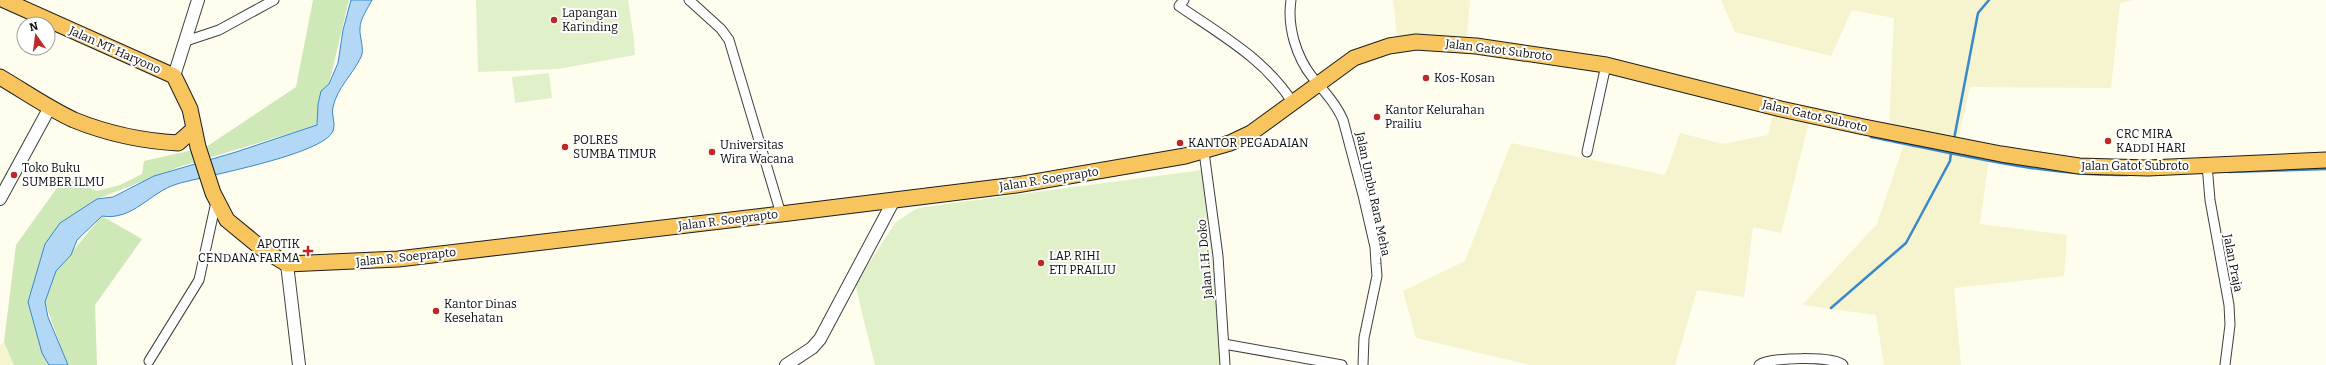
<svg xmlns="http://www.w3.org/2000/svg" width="2326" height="365" font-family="Bitter,serif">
	<rect width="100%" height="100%" fill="#fffdee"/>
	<!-- farmland -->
	<g fill="#f5f4ce">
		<path d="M 1393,0 L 1470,0 L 1466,44 L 1398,42 Z"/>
		<path d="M 1721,0 L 2134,0 L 2120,3 L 2111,88 L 1970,87 L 1958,141 L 1889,127 L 1894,18 L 1852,10 L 1831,56 L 1735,32 Z"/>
		<path d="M 1776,102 L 1812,110 L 1781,233 L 1753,227 L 1744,297 L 1697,290 L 1675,365 L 1530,365 L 1416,338 L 1403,291 L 1465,261 L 1511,143 L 1665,175 L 1680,133 L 1723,144 L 1768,135 Z"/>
		<path d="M 1907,135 L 1990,151 L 1980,224 L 2067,235 L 2064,276 L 1954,288 L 1961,365 L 1884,365 L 1876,315 L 1802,305 L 1877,224 Z"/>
		<path d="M 4,342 L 14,365 L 0,365 L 0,345 Z"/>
	</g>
	<!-- green -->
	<g fill="#cee9b7">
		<path d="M 313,0 L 349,0 L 329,84 L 318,104 L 317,125 L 179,167 L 97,199 L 28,302 L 50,365 L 14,365 L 4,342 L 16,245 L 64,178 L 97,191 L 120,185 L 142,174 L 144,161 L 206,147 L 296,87 Z"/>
		<path d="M 102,216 L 142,239 L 95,305 L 97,365 L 67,365 L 45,302 L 56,271 Z"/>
	</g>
	<!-- pitch -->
	<g fill="#e0f0c9">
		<path d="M 476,0 L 628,0 L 634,40 L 635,55 L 558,69 L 478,72 Z"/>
		<path d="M 549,73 L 552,98 L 515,103 L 512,77 Z"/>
		<path d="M 1202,170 L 1209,224 L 1221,365 L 875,365 L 855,284 L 896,222 L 916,209 L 925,207 Z"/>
	</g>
	<!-- water -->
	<path fill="#b2d8f6" stroke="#3988ce" d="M 351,0 L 372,0 C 368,8 360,19 360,28 C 359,36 365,50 361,57 C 353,74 337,88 333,107 C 331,115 336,123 333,131 C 323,155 204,176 177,184 C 150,192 133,221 102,216 L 77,240 L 71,255 L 56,271 L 45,302 L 48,317 L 68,365 L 49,365 L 42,353 L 28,302 L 45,244 L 60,223 L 97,199 L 113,197 L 154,176 L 236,152 L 317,125 L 318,104 L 321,91 L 329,84 L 338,63 L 343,30 Z"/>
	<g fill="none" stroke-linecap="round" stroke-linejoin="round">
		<!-- stream -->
		<g stroke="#3988ce" stroke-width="2.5">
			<path d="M 1871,137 C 1953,153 2045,177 2128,175"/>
			<path d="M 1954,139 L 1978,13 L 1989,0"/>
			<path d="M 2229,172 L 2326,169"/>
			<path d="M 1831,308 L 1906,243 L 1950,161 L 1951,152"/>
		</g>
		<defs>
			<g id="minor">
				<path d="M 689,0 L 721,29 L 729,40 L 781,214"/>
				<path d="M 1184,0 L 1179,6 C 1221,35 1265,59 1293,103"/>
				<path d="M 1291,0 C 1287,26 1296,57 1313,78 C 1324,91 1336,104 1343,120 L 1363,195 L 1375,247 L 1376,264 L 1377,276 L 1364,338 L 1363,365"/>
				<path d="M 186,41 L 219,30 L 274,0"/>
				<path d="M 1204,152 L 1218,256 L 1225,365"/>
				<path d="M 1587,152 L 1606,65"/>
				<path d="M 2207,165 L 2210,200 L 2229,305 L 2230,325 L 2225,365"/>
				<path d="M 1224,344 L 1342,365"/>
				<path d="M 149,361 L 199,280 L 216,202"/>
				<path d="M 1759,365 C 1769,357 1835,356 1843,365"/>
			</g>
			<g id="tertiary">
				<path d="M 174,76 L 198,0"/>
				<path d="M 0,199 L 50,107"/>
				<path d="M 287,264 L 299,365"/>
				<path d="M 786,365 L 812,348 L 820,339 L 894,200"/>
			</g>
			<g id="trunk">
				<path d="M 4,0 L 174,76 L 190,109 L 198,147 L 213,193 L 227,220 L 261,248 L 287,264 L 398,259 L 781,214 L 1016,185 L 1185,156 L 1230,143 L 1251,133 L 1354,58 L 1389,46 L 1416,42 L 1476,46 L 1606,65 L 1781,109 L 1864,127 L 2001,154 L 2079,166 L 2148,168 L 2326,160"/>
				<path d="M 0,77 C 24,91 48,108 74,120 C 106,133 143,141 178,143 L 194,129"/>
			</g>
		</defs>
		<!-- minor casing -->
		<use href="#minor" stroke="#404040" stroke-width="11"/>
		<!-- tertiary casing -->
		<use href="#tertiary" stroke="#404040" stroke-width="14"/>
		<!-- trunk casing -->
		<use href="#trunk" stroke="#1e1e1e" stroke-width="17"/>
		<!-- minor -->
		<use href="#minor" stroke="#fff" stroke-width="9"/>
		<!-- tertiary -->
		<use href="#tertiary" stroke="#fff" stroke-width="12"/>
		<!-- trunk -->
		<use href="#trunk" stroke="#f7c45d" stroke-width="15"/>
	</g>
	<!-- markers -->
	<g fill="#be2825" stroke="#fff" stroke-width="1.5">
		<circle cx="554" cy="20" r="4"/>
		<circle cx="1426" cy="78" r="4"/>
		<circle cx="1377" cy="117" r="4"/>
		<circle cx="2108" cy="141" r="4"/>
		<circle cx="1180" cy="143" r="4"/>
		<circle cx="565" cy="147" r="4"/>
		<circle cx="712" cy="152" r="4"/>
		<circle cx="14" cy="175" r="4"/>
		<path d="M306 245h4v4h4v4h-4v4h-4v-4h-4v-4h4z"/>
		<circle cx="1041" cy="263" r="4"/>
		<circle cx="436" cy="311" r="4"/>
	</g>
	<g text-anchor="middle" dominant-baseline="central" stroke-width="4" stroke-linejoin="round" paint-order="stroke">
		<!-- poi labels -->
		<g font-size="12" fill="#0d0d0d" stroke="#fff" text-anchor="start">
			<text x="562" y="13">Lapangan<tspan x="562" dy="14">Karinding</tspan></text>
			<text x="1434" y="78">Kos-Kosan</text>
			<text x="1385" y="110">Kantor Kelurahan<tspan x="1385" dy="14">Prailiu</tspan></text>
			<text x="2116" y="134">CRC MIRA<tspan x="2116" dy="14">KADDI HARI</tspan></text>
			<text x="573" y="140">POLRES<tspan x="573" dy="14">SUMBA TIMUR</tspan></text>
			<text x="1188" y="143">KANTOR PEGADAIAN</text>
			<text x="720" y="145">Universitas<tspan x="720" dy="14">Wira Wacana</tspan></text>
			<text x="22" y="168">Toko Buku<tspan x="22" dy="14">SUMBER ILMU</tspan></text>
			<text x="300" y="244" text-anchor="end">APOTIK<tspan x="300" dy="14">CENDANA FARMA</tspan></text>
			<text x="1049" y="256">LAP. RIHI<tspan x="1049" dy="14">ETI PRAILIU</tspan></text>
			<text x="444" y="304">Kantor Dinas<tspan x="444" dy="14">Kesehatan</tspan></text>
		</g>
		<!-- street labels -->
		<g font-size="12" fill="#0d0d0d" stroke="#fff">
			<text transform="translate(115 50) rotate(24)">Jalan MT Haryono</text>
			<text transform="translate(1499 50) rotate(7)">Jalan Gatot Subroto</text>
			<text transform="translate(1815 116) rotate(13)">Jalan Gatot Subroto</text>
			<text x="2135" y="166">Jalan Gatot Subroto</text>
			<text transform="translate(1049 179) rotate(-9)">Jalan R. Soeprapto</text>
			<text transform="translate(1373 194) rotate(78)">Jalan Umbu Rara Meha</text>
			<text transform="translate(728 220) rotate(-7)">Jalan R. Soeprapto</text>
			<text transform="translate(406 257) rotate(-6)">Jalan R. Soeprapto</text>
			<text transform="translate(1205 259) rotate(-95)">Jalan I.H. Doko</text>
			<text transform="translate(2233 263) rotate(79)">Jalan Praja</text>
		</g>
	</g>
	<!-- north arrow -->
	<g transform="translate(36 36) rotate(346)"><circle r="19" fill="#ffffff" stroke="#9e9e9e"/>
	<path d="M0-3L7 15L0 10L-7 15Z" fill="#be2825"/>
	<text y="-6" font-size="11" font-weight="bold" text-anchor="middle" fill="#0d0d0d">N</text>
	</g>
</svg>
